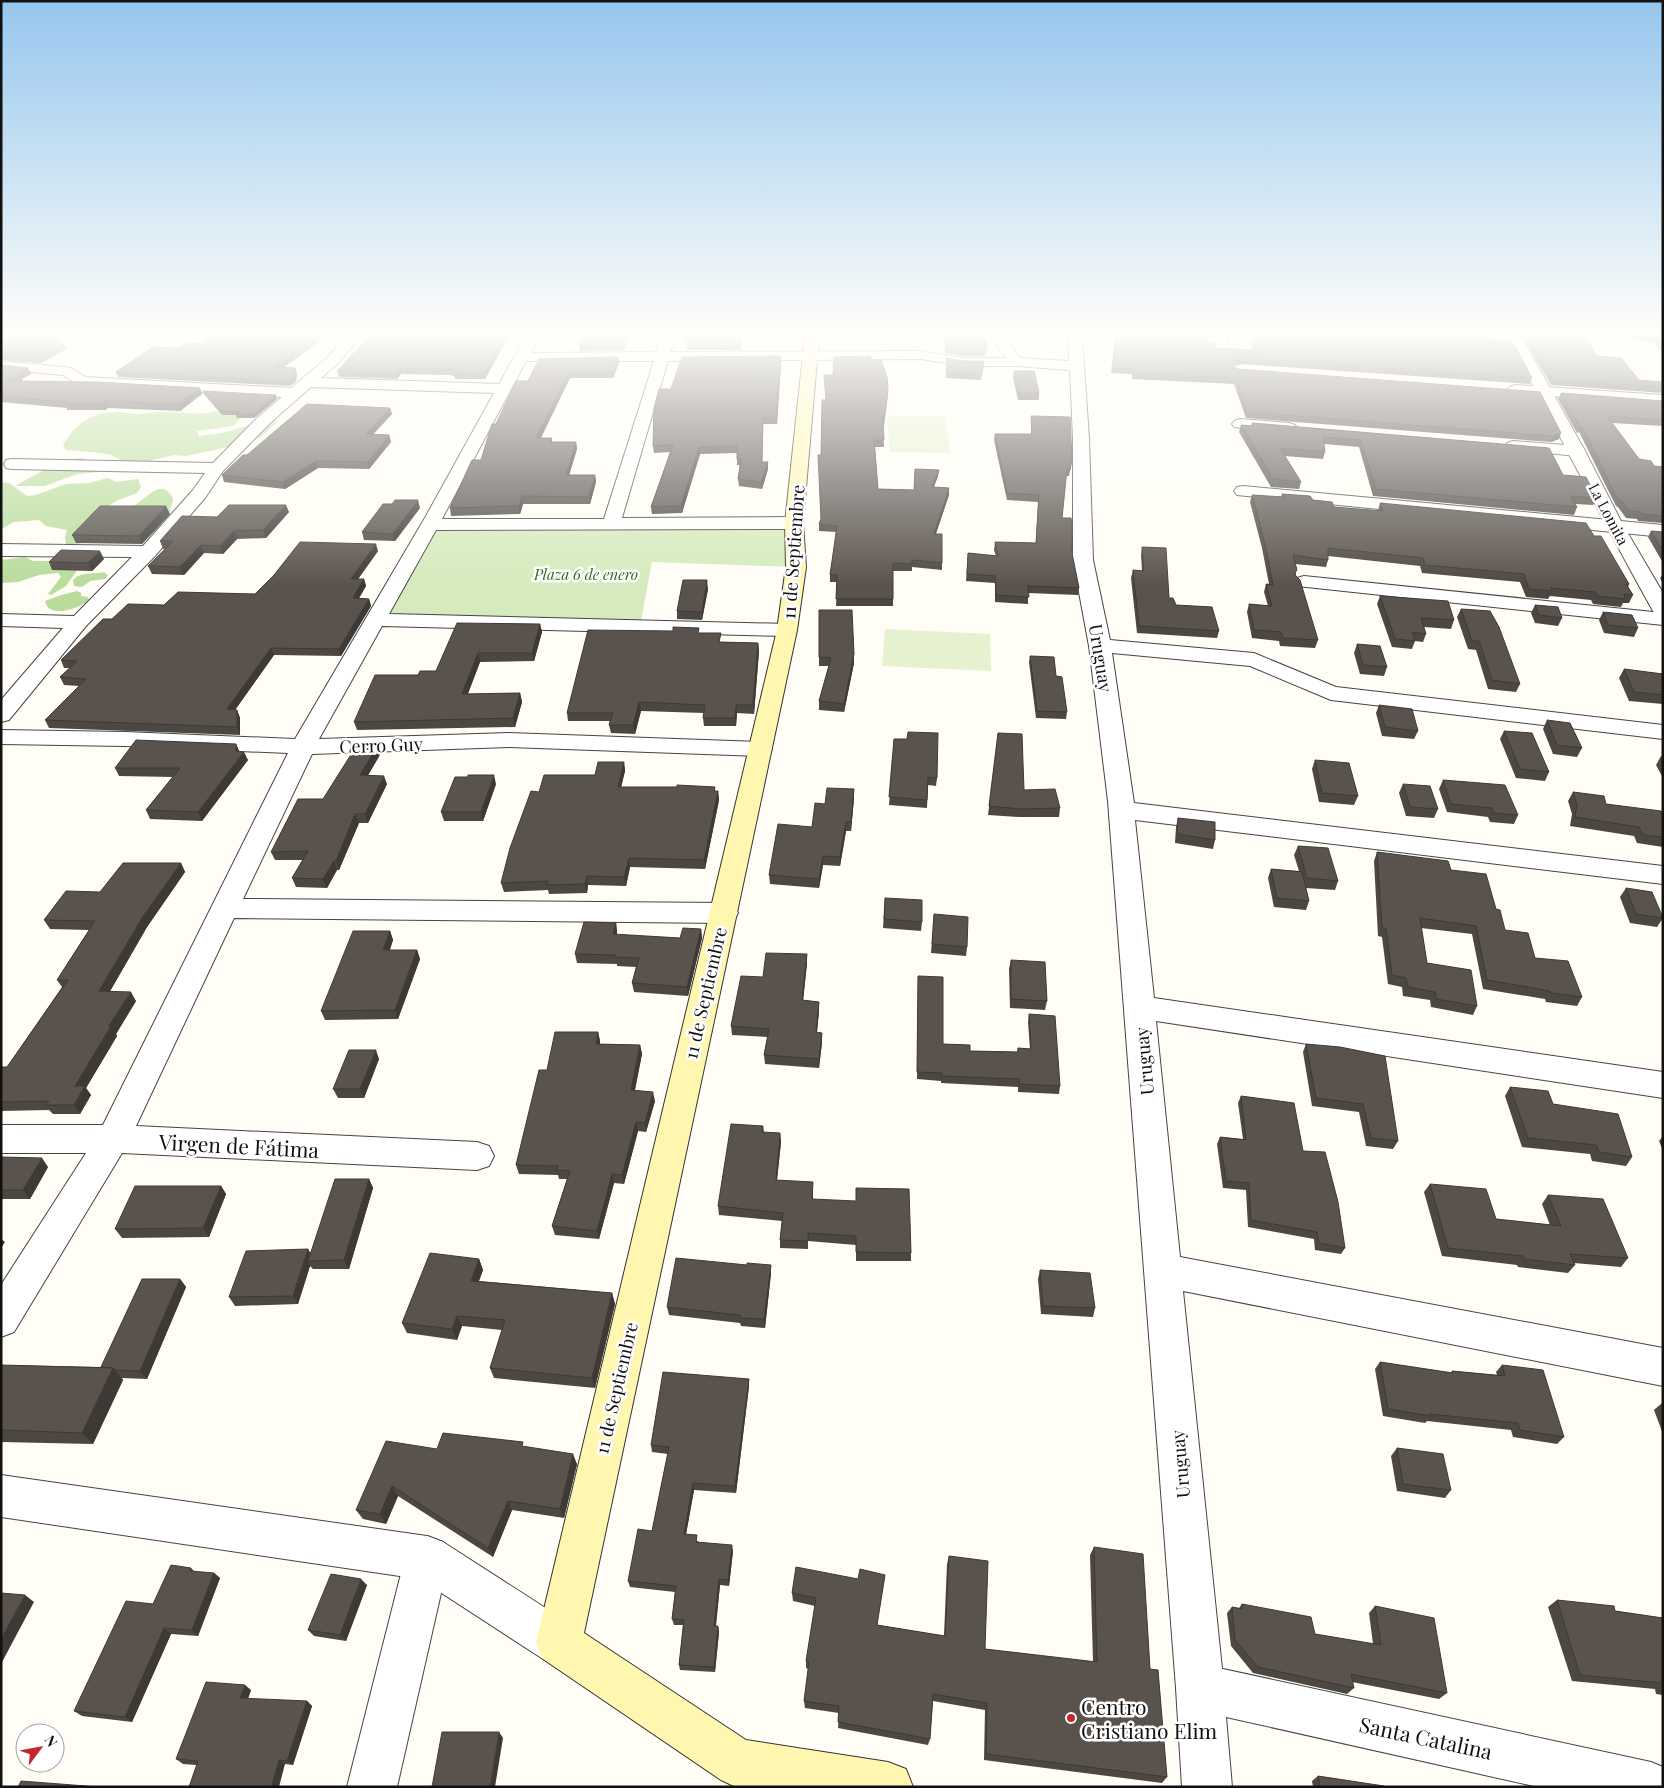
<svg xmlns="http://www.w3.org/2000/svg" width="1664" height="1788" font-family="'Playfair Display',serif">
	<rect width="100%" height="100%" fill="#fffdf5"/>
	<!-- green -->
	<path fill="#d5ebbd" d="M 794,523 L 796,567 L 652,562 L 640,626 L 376,620 L 430,525 Z"/>
	<!-- forest -->
	<g fill="#b9dc9c">
		<path d="M 217,411 L 229,411 L 244,416 L 233,426 L 197,431 L 199,436 L 223,433 L 270,419 L 277,422 L 261,437 L 238,445 L 185,456 L 174,455 L 136,464 L 125,462 L 111,455 L 101,453 L 66,450 L 63,446 C 75,423 91,412 118,412 C 125,412 131,414 137,414 C 146,414 155,412 164,412 C 182,412 199,416 217,411 Z"/>
		<path d="M 83,458 L 110,471 L 77,474 L 45,486 L 15,486 L 62,460 Z"/>
		<path d="M 108,478 L 116,482 L 138,479 L 141,487 L 137,493 L 118,500 L 100,511 C 110,510 123,511 132,507 C 146,500 162,475 173,499 C 171,513 163,524 153,534 L 149,531 L 72,545 L 66,544 L 65,537 L 67,530 L 46,526 L 39,520 L 14,522 L 1,529 L 1,482 L 9,483 L 27,496 L 36,495 L 66,484 L 89,483 Z"/>
		<path d="M 25,557 L 33,561 L 52,561 L 78,569 L 66,586 L 51,595 L 48,594 L 61,577 L 58,573 L 39,575 L 18,582 L 1,583 L 1,560 Z"/>
		<path d="M 104,572 L 108,575 L 105,579 L 90,581 L 82,587 L 74,586 L 73,580 C 81,571 93,575 104,572 Z"/>
		<path d="M 77,591 L 81,593 L 81,596 L 88,597 L 89,600 C 80,608 49,620 45,601 L 61,595 Z"/>
	</g>
	<!-- pitch -->
	<g fill="#e6f2cf">
		<path d="M 887,416 L 945,416 L 950,453 L 890,452 Z"/>
		<path d="M 885,629 L 990,634 L 991,671 L 882,666 Z"/>
	</g>
	<g fill="none" stroke-linecap="round" stroke-linejoin="round">
		<defs>
			<g id="minor">
				<path d="M 346,336 L 361,336 L 338,363 L 321,378 L 499,384 L 526,336 L 540,336 L 531,353 L 656,352 L 662,337 L 668,336 L 674,340 L 670,352 L 921,351 L 964,358 L 1006,358 L 990,336 L 1004,336 L 1020,358 L 1069,361 L 1068,336 L 1082,336 L 1089,439 L 1093,560 L 1110,640 L 1254,653 L 1336,687 L 1663,725 L 1663,739 L 1331,700 L 1250,666 L 1112,653 L 1134,803 L 1663,866 L 1663,884 L 1135,820 L 1154,998 L 1663,1072 L 1663,1098 L 1156,1021 L 1180,1257 L 1663,1348 L 1663,1386 L 1183,1291 L 1224,1688 L 1217,1705 L 1200,1712 L 1183,1705 L 1176,1688 L 1108,801 L 1089,646 L 1073,560 L 1073,439 L 1070,370 L 1016,366 L 964,366 L 921,359 L 668,361 L 622,518 L 794,517 L 800,519 L 803,523 L 800,527 L 794,529 L 436,530 L 389,614 L 787,624 L 794,626 L 797,630 L 794,634 L 787,636 L 382,626 L 319,739 L 509,733 L 760,742 L 768,744 L 772,749 L 768,754 L 760,756 L 509,747 L 312,754 L 243,899 L 724,903 L 734,906 L 738,913 L 734,920 L 724,923 L 234,918 L 136,1126 L 477,1142 L 489,1146 L 494,1156 L 489,1166 L 477,1170 L 122,1153 L 14,1332 L 1,1337 L 1,1285 L 86,1153 L 1,1153 L 1,1125 L 103,1125 L 288,753 L 125,746 L 1,744 L 1,730 L 125,732 L 295,739 L 426,516 L 494,393 L 311,387 L 269,424 L 223,471 L 205,498 L 155,556 L 86,626 L 9,720 L 1,722 L 1,700 L 63,628 L 1,626 L 1,614 L 74,616 L 132,557 L 1,556 L 1,544 L 143,546 L 193,490 L 205,473 L 12,469 L 6,468 L 4,464 L 6,460 L 12,459 L 213,463 L 257,418 L 282,397 L 84,385 L 74,382 L 63,375 L 1,369 L 1,361 L 65,367 L 73,369 L 85,377 L 291,388 L 328,357 ZM 526,361 L 654,361 L 604,519 L 442,519 Z"/>
				<path d="M 1212,336 L 1226,336 L 1230,347 L 1228,350 L 1218,350 Z"/>
				<path d="M 1443,336 L 1508,336 L 1522,338 L 1524,341 L 1517,345 L 1450,340 Z"/>
				<path d="M 1515,385 L 1663,395 L 1663,405 L 1510,393 L 1507,390 L 1510,387 Z"/>
				<path d="M 1240,419 L 1289,423 L 1295,425 L 1297,428 L 1295,431 L 1289,433 L 1234,427 L 1232,424 L 1234,421 Z"/>
				<path d="M 1513,441 L 1577,446 L 1583,447 L 1585,451 L 1583,455 L 1577,456 L 1507,449 L 1505,446 L 1507,443 Z"/>
				<path d="M 1243,486 L 1663,525 L 1663,537 L 1237,495 L 1234,491 L 1237,487 Z"/>
				<path d="M 1304,576 L 1663,613 L 1663,625 L 1297,586 L 1294,582 L 1297,578 Z"/>
				<path d="M 427,1536 L 443,1542 L 449,1558 L 397,1787 L 347,1787 L 405,1558 L 411,1542 Z"/>
			</g>
			<g id="tertiary">
				<path d="M 1507,336 L 1521,336 L 1585,451 L 1623,525 L 1663,593 L 1663,617 L 1656,615 L 1653,611 C 1602,520 1556,428 1507,336 Z"/>
				<path d="M 1,1475 L 427,1536 L 443,1542 L 575,1627 L 582,1643 L 575,1659 L 559,1666 L 543,1659 L 420,1579 L 1,1517 Z"/>
				<path d="M 1200,1664 L 1651,1762 L 1663,1767 L 1663,1787 L 1538,1787 L 1226,1717 L 1232,1787 L 1182,1787 L 1176,1688 L 1183,1671 Z"/>
			</g>
			<path id="secondary" d="M 805,336 L 819,336 L 803,523 L 806,567 L 797,630 L 584,1633 L 746,1740 L 888,1762 L 906,1769 L 913,1787 L 736,1787 L 721,1780 L 543,1659 L 536,1643 L 777,630 L 786,567 L 785,523 Z"/>
		</defs>
		<!-- minor casing -->
		<use href="#minor" stroke="#444" stroke-width="2"/>
		<!-- tertiary casing -->
		<use href="#tertiary" stroke="#444" stroke-width="2"/>
		<!-- secondary casing -->
		<use href="#secondary" stroke="#333" stroke-width="2"/>
		<!-- minor -->
		<use href="#minor" fill="#fff" fill-rule="evenodd"/>
		<!-- tertiary -->
		<use href="#tertiary" fill="#fff" fill-rule="evenodd"/>
		<!-- secondary -->
		<use href="#secondary" fill="#fff6b0" fill-rule="evenodd"/>
	</g>
	<!-- wall -->
	<g fill="#4d4742">
		<path d="M 1,336 L 53,336 L 66,349 L 41,363 L 1,360 Z"/>
		<path d="M 213,336 L 326,336 L 283,368 L 295,368 L 297,373 L 296,381 L 290,386 L 118,377 L 116,372 L 178,348 L 200,344 Z"/>
		<path d="M 370,336 L 509,336 L 485,379 L 455,379 L 454,376 L 450,375 L 401,374 L 397,379 L 339,377 L 337,371 Z"/>
		<path d="M 629,336 L 624,350 L 580,351 L 579,344 Z"/>
		<path d="M 741,336 L 741,350 L 687,350 L 687,344 L 685,344 L 684,338 Z"/>
		<path d="M 944,336 L 984,336 L 987,342 L 985,356 L 964,356 L 945,353 Z"/>
		<path d="M 1116,336 L 1208,342 L 1216,348 L 1252,350 L 1251,336 L 1451,336 L 1532,378 L 1530,384 L 1241,364 L 1234,366 L 1237,369 L 1540,392 L 1559,439 L 1551,442 L 1246,418 L 1234,384 L 1132,379 L 1132,374 L 1111,373 Z"/>
		<path d="M 1522,336 L 1584,336 L 1597,356 L 1639,380 L 1663,382 L 1663,393 L 1551,385 Z"/>
		<path d="M 1630,336 L 1663,336 L 1663,353 L 1653,342 L 1632,340 Z"/>
		<path d="M 618,357 L 619,363 L 613,378 L 570,378 L 541,438 L 552,438 L 552,442 L 576,442 L 577,449 L 569,475 L 595,475 L 596,482 L 590,504 L 523,504 L 520,514 L 451,516 L 450,508 L 481,460 L 496,424 L 528,381 Z"/>
		<path d="M 946,358 L 983,368 L 981,380 L 946,378 Z"/>
		<path d="M 871,360 L 888,395 L 884,426 L 883,426 L 884,447 L 875,447 L 878,489 L 914,490 L 939,470 L 938,476 L 934,487 L 949,488 L 949,495 L 936,534 L 942,563 L 942,570 L 912,567 L 912,571 L 893,571 L 893,606 L 836,606 L 837,582 L 830,582 L 830,575 L 836,532 L 819,531 L 819,524 L 821,519 L 821,455 L 825,400 L 833,375 Z"/>
		<path d="M 781,362 L 777,424 L 763,424 L 762,462 L 768,462 L 768,469 L 762,489 L 739,486 L 738,479 L 740,465 L 737,465 L 737,453 L 700,454 L 682,513 L 652,514 L 651,507 L 670,452 L 654,453 L 653,446 L 671,389 Z"/>
		<path d="M 1,365 L 28,368 L 31,374 L 22,379 L 23,381 L 22,382 L 200,388 L 202,394 L 180,411 L 108,408 L 105,410 L 67,410 L 67,408 L 1,402 Z"/>
		<path d="M 1014,371 L 1039,393 L 1039,400 L 1018,400 L 1013,378 Z"/>
		<path d="M 203,391 L 277,399 L 254,418 L 237,418 L 236,415 L 222,415 L 204,394 Z"/>
		<path d="M 1561,393 L 1663,401 L 1663,426 L 1612,423 L 1639,459 L 1654,466 L 1663,467 L 1663,523 L 1638,521 L 1637,519 L 1626,518 L 1618,507 L 1616,506 L 1579,432 L 1577,433 L 1558,399 Z"/>
		<path d="M 390,408 L 392,414 L 373,434 L 389,435 L 391,442 L 369,469 L 318,468 L 285,489 L 224,482 L 222,475 L 247,455 Z"/>
		<path d="M 1031,416 L 1072,460 L 1069,476 L 1066,476 L 1062,518 L 1072,553 L 1079,588 L 1078,595 L 1028,593 L 1028,604 L 995,602 L 995,583 L 966,581 L 968,553 L 996,556 L 994,550 L 995,542 L 1036,543 L 1038,502 L 1007,500 L 994,440 L 995,434 L 1031,434 Z"/>
		<path d="M 1252,423 L 1549,448 L 1563,475 L 1597,498 L 1593,505 L 1575,504 L 1577,507 L 1574,515 L 1373,496 L 1359,447 L 1324,444 L 1325,452 L 1323,459 L 1284,456 L 1301,482 L 1299,489 L 1271,487 L 1239,432 L 1241,425 L 1251,426 Z"/>
		<path d="M 1282,494 L 1313,500 L 1334,507 L 1378,511 L 1380,503 L 1594,536 L 1629,584 L 1628,587 L 1633,595 L 1629,603 L 1623,603 L 1621,607 L 1593,604 L 1591,600 L 1550,596 L 1548,599 L 1526,597 L 1520,582 L 1422,573 L 1420,566 L 1328,556 L 1328,560 L 1326,567 L 1295,564 L 1296,575 L 1318,640 L 1315,648 L 1280,646 L 1279,641 L 1252,638 L 1247,612 L 1249,604 L 1268,606 L 1264,592 L 1266,584 L 1269,584 L 1262,548 L 1250,502 L 1252,495 L 1281,497 Z"/>
		<path d="M 420,508 L 395,541 L 364,540 L 362,532 Z"/>
		<path d="M 289,512 L 266,538 L 237,539 L 223,554 L 204,553 L 184,575 L 152,574 L 148,566 L 165,549 L 163,549 L 160,541 L 217,517 Z"/>
		<path d="M 170,514 L 142,544 L 76,543 L 72,535 Z"/>
		<path d="M 1651,531 L 1663,532 L 1663,563 L 1648,537 Z"/>
		<path d="M 1142,547 L 1169,598 L 1176,605 L 1219,631 L 1217,638 L 1137,633 L 1131,578 L 1133,570 L 1142,571 L 1141,555 Z"/>
		<path d="M 378,551 L 358,579 L 364,579 L 366,586 L 359,598 L 369,599 L 371,606 L 341,656 L 274,655 L 235,710 L 237,710 L 240,718 L 240,735 L 49,728 L 45,720 L 79,686 L 64,685 L 60,677 L 70,668 L 64,668 L 61,660 L 112,619 L 164,605 L 255,594 L 274,575 Z"/>
		<path d="M 104,559 L 92,571 L 52,570 L 49,562 Z"/>
		<path d="M 1663,574 L 1663,583 L 1660,578 Z"/>
		<path d="M 708,589 L 702,620 L 677,619 L 677,611 Z"/>
		<path d="M 1380,596 L 1454,620 L 1451,629 L 1424,627 L 1426,634 L 1423,642 L 1415,641 L 1412,649 L 1392,647 L 1377,604 Z"/>
		<path d="M 1535,605 L 1562,618 L 1558,626 L 1535,623 L 1531,613 Z"/>
		<path d="M 1461,609 L 1520,684 L 1516,692 L 1488,689 L 1476,650 L 1468,649 L 1457,617 Z"/>
		<path d="M 819,610 L 854,663 L 844,712 L 819,710 L 819,701 L 829,666 L 819,666 Z"/>
		<path d="M 1603,612 L 1638,628 L 1634,637 L 1604,633 L 1599,620 Z"/>
		<path d="M 540,624 L 542,632 L 534,661 L 480,662 L 468,694 L 520,693 L 522,702 L 515,727 L 357,730 L 354,722 L 418,675 L 436,671 Z"/>
		<path d="M 699,633 L 721,642 L 758,643 L 759,651 L 754,714 L 737,713 L 736,726 L 704,726 L 703,718 L 704,713 L 641,711 L 635,734 L 611,733 L 609,725 L 610,721 L 568,721 L 567,713 Z"/>
		<path d="M 1357,644 L 1387,667 L 1384,676 L 1360,674 L 1354,653 Z"/>
		<path d="M 1030,656 L 1056,676 L 1067,712 L 1066,719 L 1036,718 L 1029,662 Z"/>
		<path d="M 1624,669 L 1663,674 L 1663,704 L 1629,701 L 1619,678 Z"/>
		<path d="M 1379,705 L 1418,731 L 1414,739 L 1382,736 L 1376,713 Z"/>
		<path d="M 1547,720 L 1582,748 L 1577,757 L 1553,754 L 1543,729 Z"/>
		<path d="M 1504,731 L 1549,772 L 1545,781 L 1516,778 L 1500,739 Z"/>
		<path d="M 998,733 L 1024,790 L 1060,808 L 1059,817 L 1020,817 L 988,815 Z"/>
		<path d="M 894,739 L 907,739 L 937,778 L 936,786 L 928,785 L 927,808 L 889,805 Z"/>
		<path d="M 236,744 L 239,751 L 248,760 L 202,821 L 150,819 L 146,810 L 173,777 L 119,776 L 115,768 Z"/>
		<path d="M 378,745 L 381,753 L 368,775 L 387,784 L 368,823 L 359,823 L 339,870 L 337,870 L 327,888 L 296,887 L 292,878 L 303,860 L 275,860 L 271,852 Z"/>
		<path d="M 1661,756 L 1663,757 L 1663,778 L 1656,765 Z"/>
		<path d="M 1315,760 L 1358,796 L 1354,805 L 1319,802 L 1312,769 Z"/>
		<path d="M 624,762 L 625,771 L 621,787 L 715,787 L 715,791 L 718,791 L 719,800 L 705,869 L 630,867 L 626,886 L 588,885 L 587,893 L 549,894 L 548,890 L 504,892 L 501,883 L 539,792 L 595,775 Z"/>
		<path d="M 1443,780 L 1518,815 L 1514,824 L 1490,822 L 1488,817 L 1447,812 L 1439,789 Z"/>
		<path d="M 496,784 L 483,821 L 444,821 L 441,812 Z"/>
		<path d="M 1403,784 L 1438,809 L 1434,818 L 1406,816 L 1399,793 Z"/>
		<path d="M 1573,792 L 1606,804 L 1663,814 L 1663,847 L 1637,843 L 1634,836 L 1570,826 L 1572,814 L 1568,801 Z"/>
		<path d="M 854,798 L 851,831 L 846,831 L 840,866 L 823,865 L 819,888 L 770,884 L 769,875 L 812,827 L 825,804 Z"/>
		<path d="M 1178,818 L 1215,840 L 1213,849 L 1175,843 L 1176,827 Z"/>
		<path d="M 1298,846 L 1338,881 L 1335,890 L 1306,888 L 1309,901 L 1306,910 L 1274,907 L 1268,878 L 1271,869 L 1299,871 L 1294,855 Z"/>
		<path d="M 1377,852 L 1451,870 L 1496,909 L 1505,930 L 1535,958 L 1582,997 L 1577,1006 L 1546,1002 L 1545,999 L 1483,989 L 1472,934 L 1421,928 L 1427,963 L 1477,1006 L 1473,1015 L 1431,1007 L 1430,1000 L 1403,996 L 1402,987 L 1388,984 L 1382,937 L 1378,936 L 1374,861 Z"/>
		<path d="M 181,863 L 185,872 L 147,927 L 110,991 L 136,1001 L 116,1034 L 117,1036 L 86,1088 L 91,1095 L 80,1114 L 53,1114 L 49,1110 L 1,1111 L 1,1067 L 7,1067 L 62,987 L 57,980 L 89,930 L 50,929 L 44,920 L 100,892 Z"/>
		<path d="M 1626,888 L 1663,918 L 1657,927 L 1630,923 L 1620,897 Z"/>
		<path d="M 885,898 L 922,922 L 921,931 L 883,928 Z"/>
		<path d="M 934,914 L 967,947 L 966,956 L 931,953 Z"/>
		<path d="M 616,923 L 617,932 L 617,935 L 680,938 L 701,929 L 702,938 L 688,996 L 634,992 L 632,983 L 636,967 L 617,966 L 617,964 L 577,963 L 575,954 Z"/>
		<path d="M 390,931 L 393,940 L 390,950 L 417,950 L 420,959 L 398,1019 L 325,1020 L 321,1011 Z"/>
		<path d="M 1011,960 L 1047,1001 L 1045,1010 L 1010,1008 L 1009,969 Z"/>
		<path d="M 807,963 L 803,1001 L 819,1002 L 819,1011 L 817,1032 L 822,1042 L 819,1068 L 765,1064 L 764,1055 L 768,1037 L 732,1035 L 731,1026 L 763,977 Z"/>
		<path d="M 918,976 L 943,1044 L 970,1051 L 1017,1052 L 1018,1048 L 1030,1049 L 1028,1022 L 1029,1014 L 1060,1086 L 1059,1094 L 1018,1092 L 1018,1087 L 941,1083 L 941,1081 L 917,1079 Z"/>
		<path d="M 598,1032 L 600,1041 L 600,1044 L 640,1045 L 642,1054 L 635,1090 L 655,1101 L 646,1132 L 638,1131 L 624,1184 L 614,1183 L 599,1239 L 555,1235 L 552,1226 L 567,1179 L 559,1179 L 558,1175 L 519,1174 L 516,1165 L 547,1070 Z"/>
		<path d="M 1306,1044 L 1398,1141 L 1393,1149 L 1366,1146 L 1359,1112 L 1312,1106 L 1303,1052 Z"/>
		<path d="M 379,1059 L 364,1098 L 338,1098 L 333,1089 Z"/>
		<path d="M 1510,1087 L 1553,1104 L 1632,1157 L 1626,1166 L 1592,1161 L 1590,1154 L 1522,1147 L 1505,1096 Z"/>
		<path d="M 1241,1096 L 1303,1151 L 1345,1248 L 1341,1254 L 1315,1250 L 1314,1239 L 1248,1227 L 1246,1190 L 1223,1188 L 1217,1144 L 1220,1137 L 1243,1139 L 1238,1103 Z"/>
		<path d="M 763,1126 L 764,1132 L 780,1133 L 781,1142 L 777,1180 L 813,1191 L 813,1199 L 911,1253 L 911,1261 L 856,1261 L 856,1245 L 808,1241 L 808,1249 L 780,1248 L 780,1240 L 782,1221 L 719,1215 L 718,1206 Z"/>
		<path d="M 1663,1136 L 1663,1151 L 1659,1141 Z"/>
		<path d="M 1,1157 L 48,1167 L 30,1199 L 1,1199 Z"/>
		<path d="M 369,1179 L 373,1188 L 349,1269 L 313,1269 L 310,1266 L 298,1304 L 235,1306 L 229,1297 L 308,1249 L 310,1253 Z"/>
		<path d="M 1430,1184 L 1496,1219 L 1550,1225 L 1542,1204 L 1548,1195 L 1628,1258 L 1621,1267 L 1574,1263 L 1575,1265 L 1568,1273 L 1518,1267 L 1517,1265 L 1442,1256 L 1424,1192 Z"/>
		<path d="M 221,1186 L 226,1194 L 209,1237 L 122,1238 L 115,1229 Z"/>
		<path d="M 479,1259 L 483,1270 L 479,1281 L 612,1293 L 615,1304 L 595,1388 L 494,1378 L 490,1368 L 502,1330 L 462,1326 L 457,1340 L 407,1333 L 402,1323 Z"/>
		<path d="M 1040,1270 L 1095,1308 L 1093,1317 L 1041,1314 L 1038,1279 Z"/>
		<path d="M 771,1273 L 765,1328 L 741,1326 L 740,1323 L 669,1315 L 667,1307 Z"/>
		<path d="M 180,1279 L 186,1287 L 147,1379 L 122,1378 L 123,1380 L 93,1444 L 1,1442 L 1,1365 L 101,1367 Z"/>
		<path d="M 1380,1362 L 1451,1373 L 1452,1371 L 1497,1375 L 1496,1372 L 1502,1365 L 1564,1437 L 1557,1444 L 1513,1437 L 1511,1430 L 1427,1421 L 1425,1423 L 1383,1416 L 1375,1369 Z"/>
		<path d="M 749,1379 L 749,1386 L 736,1493 L 694,1490 L 686,1534 L 699,1542 L 733,1551 L 729,1586 L 720,1585 L 716,1626 L 718,1626 L 719,1632 L 715,1672 L 680,1670 L 679,1665 L 683,1625 L 674,1625 L 672,1619 L 675,1592 L 630,1587 L 628,1581 L 652,1531 L 668,1454 L 652,1452 L 651,1445 Z"/>
		<path d="M 1662,1403 L 1663,1403 L 1663,1434 L 1654,1410 Z"/>
		<path d="M 525,1447 L 577,1464 L 564,1518 L 512,1510 L 493,1557 L 398,1496 L 386,1524 L 363,1519 L 356,1510 L 437,1449 Z"/>
		<path d="M 1397,1448 L 1451,1490 L 1445,1498 L 1397,1491 L 1391,1456 Z"/>
		<path d="M 1094,1547 L 1150,1669 L 1167,1777 L 1162,1783 L 984,1760 L 985,1710 L 933,1701 L 930,1739 L 928,1745 L 838,1728 L 839,1713 L 805,1708 L 804,1701 L 808,1669 L 806,1668 L 806,1661 L 815,1606 L 793,1601 L 792,1593 L 858,1579 L 885,1575 L 877,1625 L 944,1636 L 947,1564 L 949,1556 L 985,1649 L 1093,1662 L 1090,1555 Z"/>
		<path d="M 191,1568 L 195,1572 L 214,1573 L 220,1578 L 198,1636 L 171,1634 L 132,1722 L 82,1716 L 74,1711 L 153,1604 Z"/>
		<path d="M 367,1585 L 346,1641 L 314,1636 L 308,1630 Z"/>
		<path d="M 1557,1600 L 1615,1611 L 1663,1618 L 1663,1695 L 1656,1694 L 1655,1689 L 1572,1681 L 1548,1607 Z"/>
		<path d="M 1242,1604 L 1315,1634 L 1373,1644 L 1369,1613 L 1375,1606 L 1447,1693 L 1439,1699 L 1352,1682 L 1354,1688 L 1347,1694 L 1253,1673 L 1231,1646 L 1227,1613 L 1232,1607 L 1239,1608 Z"/>
		<path d="M 251,1690 L 248,1699 L 307,1701 L 312,1706 L 293,1765 L 285,1764 L 196,1765 L 183,1764 L 176,1759 Z"/>
		<path d="M 1318,1776 L 1384,1787 L 1313,1787 L 1312,1781 Z"/>
	</g>
	<!-- shaded-wall -->
	<g fill="#3f3936">
		<path d="M 51,336 L 53,336 L 54,339 L 57,337 L 60,343 L 49,342 L 50,337 Z"/>
		<path d="M 317,336 L 326,336 L 276,373 L 274,367 Z"/>
		<path d="M 505,336 L 509,336 L 485,379 L 484,373 Z"/>
		<path d="M 626,336 L 629,336 L 624,350 L 623,344 Z"/>
		<path d="M 63,343 L 66,349 L 41,363 L 38,357 Z"/>
		<path d="M 781,356 L 781,362 L 777,424 L 776,417 Z"/>
		<path d="M 618,357 L 619,363 L 613,378 L 612,372 Z"/>
		<path d="M 1242,359 L 1241,364 L 1234,366 L 1236,360 Z"/>
		<path d="M 28,368 L 31,374 L 22,379 L 23,381 L 10,388 L 7,381 Z"/>
		<path d="M 295,368 L 297,373 L 296,381 L 290,386 L 289,381 Z"/>
		<path d="M 400,368 L 401,374 L 397,379 L 396,373 Z"/>
		<path d="M 569,372 L 570,378 L 537,445 L 536,438 Z"/>
		<path d="M 200,388 L 202,394 L 180,411 L 177,404 Z"/>
		<path d="M 276,395 L 277,399 L 254,418 L 253,415 Z"/>
		<path d="M 105,401 L 108,408 L 105,410 L 102,404 Z"/>
		<path d="M 390,408 L 392,414 L 368,440 L 366,434 Z"/>
		<path d="M 1582,426 L 1579,432 L 1577,433 L 1580,427 Z"/>
		<path d="M 1561,433 L 1559,439 L 1551,442 L 1553,436 Z"/>
		<path d="M 389,435 L 391,442 L 369,469 L 368,462 Z"/>
		<path d="M 576,442 L 577,449 L 567,482 L 566,475 Z"/>
		<path d="M 699,447 L 700,454 L 682,513 L 681,506 Z"/>
		<path d="M 316,461 L 318,468 L 285,489 L 283,482 Z"/>
		<path d="M 768,462 L 768,469 L 762,489 L 761,482 Z"/>
		<path d="M 939,470 L 938,476 L 931,493 L 932,487 Z"/>
		<path d="M 595,475 L 596,482 L 590,504 L 589,497 Z"/>
		<path d="M 949,488 L 949,495 L 933,541 L 934,534 Z"/>
		<path d="M 522,496 L 523,504 L 520,514 L 519,506 Z"/>
		<path d="M 418,500 L 420,508 L 395,541 L 393,534 Z"/>
		<path d="M 286,505 L 289,512 L 266,538 L 263,530 Z"/>
		<path d="M 166,506 L 170,514 L 142,544 L 139,536 Z"/>
		<path d="M 234,531 L 237,539 L 223,554 L 220,546 Z"/>
		<path d="M 376,544 L 378,551 L 353,586 L 351,579 Z"/>
		<path d="M 201,545 L 204,553 L 184,575 L 180,567 Z"/>
		<path d="M 100,551 L 104,559 L 92,571 L 88,563 Z"/>
		<path d="M 364,579 L 366,586 L 355,605 L 353,598 Z"/>
		<path d="M 707,580 L 708,589 L 702,620 L 702,612 Z"/>
		<path d="M 369,599 L 371,606 L 341,656 L 339,649 Z"/>
		<path d="M 540,624 L 542,632 L 534,661 L 532,653 Z"/>
		<path d="M 758,643 L 759,651 L 754,714 L 753,705 Z"/>
		<path d="M 271,648 L 274,655 L 230,717 L 227,709 Z"/>
		<path d="M 478,653 L 480,662 L 464,703 L 462,694 Z"/>
		<path d="M 854,654 L 854,663 L 844,712 L 844,704 Z"/>
		<path d="M 520,693 L 522,702 L 515,727 L 513,718 Z"/>
		<path d="M 639,702 L 641,711 L 635,734 L 633,725 Z"/>
		<path d="M 736,705 L 737,713 L 736,726 L 735,718 Z"/>
		<path d="M 237,710 L 240,718 L 240,735 L 237,727 Z"/>
		<path d="M 236,744 L 240,753 L 244,752 L 248,760 L 202,821 L 198,812 L 236,751 Z"/>
		<path d="M 378,745 L 381,753 L 363,784 L 360,775 Z"/>
		<path d="M 624,762 L 625,771 L 619,796 L 618,787 Z"/>
		<path d="M 494,775 L 496,784 L 483,821 L 481,812 Z"/>
		<path d="M 384,776 L 387,784 L 368,823 L 365,814 Z"/>
		<path d="M 854,789 L 854,798 L 851,831 L 851,822 Z"/>
		<path d="M 718,791 L 719,800 L 705,869 L 704,860 Z"/>
		<path d="M 355,814 L 359,823 L 339,870 L 336,861 Z"/>
		<path d="M 846,822 L 846,831 L 840,866 L 840,857 Z"/>
		<path d="M 823,856 L 823,865 L 819,888 L 819,879 Z"/>
		<path d="M 629,858 L 630,867 L 626,886 L 624,877 Z"/>
		<path d="M 334,861 L 337,870 L 327,888 L 323,879 Z"/>
		<path d="M 181,863 L 185,872 L 147,927 L 105,1000 L 99,991 L 142,918 Z"/>
		<path d="M 587,876 L 588,885 L 587,893 L 585,884 Z"/>
		<path d="M 616,923 L 617,932 L 615,943 L 613,934 Z"/>
		<path d="M 701,929 L 702,938 L 688,996 L 687,987 Z"/>
		<path d="M 390,931 L 393,940 L 386,959 L 383,950 Z"/>
		<path d="M 417,950 L 420,959 L 398,1019 L 395,1010 Z"/>
		<path d="M 807,954 L 807,963 L 802,1010 L 802,1000 Z"/>
		<path d="M 131,992 L 136,1001 L 116,1034 L 117,1036 L 86,1088 L 91,1095 L 80,1114 L 74,1105 L 75,1086 L 109,1026 Z"/>
		<path d="M 819,1002 L 819,1011 L 816,1041 L 816,1032 Z"/>
		<path d="M 598,1032 L 600,1041 L 598,1053 L 596,1044 Z"/>
		<path d="M 822,1033 L 822,1042 L 819,1068 L 819,1059 Z"/>
		<path d="M 640,1045 L 642,1054 L 633,1099 L 631,1090 Z"/>
		<path d="M 376,1050 L 379,1059 L 364,1098 L 360,1089 Z"/>
		<path d="M 653,1092 L 655,1101 L 646,1132 L 645,1123 Z"/>
		<path d="M 636,1122 L 638,1131 L 624,1184 L 622,1175 Z"/>
		<path d="M 780,1133 L 781,1142 L 776,1189 L 776,1180 Z"/>
		<path d="M 42,1158 L 48,1167 L 30,1199 L 23,1190 Z"/>
		<path d="M 612,1174 L 614,1183 L 599,1239 L 597,1231 Z"/>
		<path d="M 369,1179 L 373,1188 L 349,1269 L 344,1260 Z"/>
		<path d="M 221,1186 L 226,1194 L 209,1237 L 203,1228 Z"/>
		<path d="M 1,1239 L 5,1242 L 1,1248 Z"/>
		<path d="M 308,1249 L 313,1258 L 308,1261 L 310,1266 L 298,1304 L 293,1296 Z"/>
		<path d="M 479,1259 L 483,1270 L 475,1291 L 471,1281 Z"/>
		<path d="M 771,1265 L 771,1273 L 765,1328 L 764,1319 Z"/>
		<path d="M 180,1279 L 186,1287 L 147,1379 L 140,1371 Z"/>
		<path d="M 612,1293 L 615,1304 L 595,1388 L 592,1378 Z"/>
		<path d="M 457,1316 L 462,1326 L 457,1340 L 452,1329 Z"/>
		<path d="M 113,1368 L 123,1380 L 93,1444 L 82,1433 Z"/>
		<path d="M 749,1379 L 749,1386 L 736,1493 L 735,1486 Z"/>
		<path d="M 573,1454 L 577,1464 L 564,1518 L 560,1509 Z"/>
		<path d="M 693,1483 L 694,1490 L 685,1540 L 684,1534 Z"/>
		<path d="M 392,1486 L 398,1496 L 386,1524 L 380,1514 Z"/>
		<path d="M 508,1501 L 512,1510 L 493,1557 L 488,1548 Z"/>
		<path d="M 732,1545 L 733,1551 L 729,1586 L 728,1580 Z"/>
		<path d="M 214,1573 L 220,1578 L 198,1636 L 192,1630 Z"/>
		<path d="M 361,1579 L 367,1585 L 346,1641 L 340,1635 Z"/>
		<path d="M 719,1579 L 720,1585 L 715,1632 L 714,1626 Z"/>
		<path d="M 25,1595 L 34,1602 L 1,1664 L 1,1639 Z"/>
		<path d="M 718,1626 L 719,1632 L 715,1672 L 714,1667 Z"/>
		<path d="M 164,1628 L 171,1634 L 132,1722 L 125,1717 Z"/>
		<path d="M 245,1685 L 251,1690 L 246,1703 L 240,1698 Z"/>
		<path d="M 307,1701 L 312,1706 L 293,1765 L 287,1761 Z"/>
		<path d="M 499,1732 L 503,1738 L 495,1787 L 490,1787 Z"/>
		<path d="M 279,1760 L 285,1764 L 279,1787 L 271,1787 Z"/>
	</g>
	<!-- building -->
	<g fill="#5a524d" stroke="#3f3936">
		<path d="M 1,336 L 51,336 L 50,337 L 57,337 L 49,342 L 63,343 L 38,357 L 1,354 Z"/>
		<path d="M 213,336 L 317,336 L 274,367 L 295,368 L 295,376 L 289,381 L 116,372 L 153,347 L 178,348 L 187,343 L 200,344 Z"/>
		<path d="M 370,336 L 505,336 L 484,373 L 454,373 L 456,370 L 449,369 L 400,368 L 396,373 L 337,371 Z"/>
		<path d="M 582,336 L 626,336 L 623,344 L 579,344 Z"/>
		<path d="M 685,336 L 741,336 L 741,343 L 687,344 L 689,338 L 684,338 Z"/>
		<path d="M 945,336 L 984,336 L 987,342 L 986,350 L 965,350 L 946,347 Z"/>
		<path d="M 1116,336 L 1207,336 L 1208,342 L 1216,343 L 1216,348 L 1253,350 L 1252,336 L 1451,336 L 1512,341 L 1532,378 L 1242,359 L 1236,360 L 1234,366 L 1237,369 L 1540,392 L 1561,433 L 1553,436 L 1247,412 L 1236,378 L 1133,373 L 1133,369 L 1112,368 Z"/>
		<path d="M 1527,336 L 1584,336 L 1597,356 L 1621,358 L 1639,380 L 1663,382 L 1663,387 L 1553,380 Z"/>
		<path d="M 1648,336 L 1663,336 L 1663,345 L 1655,337 Z"/>
		<path d="M 781,356 L 776,417 L 763,418 L 762,462 L 768,462 L 761,482 L 738,479 L 741,459 L 737,459 L 737,446 L 699,447 L 681,506 L 651,507 L 673,445 L 653,446 L 654,408 L 659,389 L 671,389 L 682,357 Z"/>
		<path d="M 871,356 L 871,360 L 881,360 L 887,377 L 888,389 L 884,419 L 883,419 L 884,440 L 874,440 L 878,489 L 914,490 L 915,469 L 939,470 L 932,487 L 949,488 L 934,534 L 942,534 L 942,563 L 912,560 L 912,564 L 893,563 L 893,599 L 836,599 L 837,575 L 830,575 L 837,526 L 819,524 L 821,519 L 818,455 L 821,455 L 822,400 L 826,400 L 824,375 L 833,375 L 834,357 Z"/>
		<path d="M 618,357 L 612,372 L 569,372 L 536,438 L 552,438 L 550,442 L 576,442 L 566,475 L 595,475 L 589,497 L 522,496 L 519,506 L 450,508 L 472,460 L 481,460 L 492,424 L 496,424 L 516,381 L 528,381 L 539,359 Z"/>
		<path d="M 946,358 L 964,361 L 984,361 L 982,373 L 947,371 Z"/>
		<path d="M 1,365 L 28,368 L 17,374 L 20,375 L 7,381 L 98,382 L 200,388 L 177,404 L 105,401 L 102,404 L 65,404 L 66,402 L 1,396 Z"/>
		<path d="M 1014,371 L 1034,371 L 1039,393 L 1019,393 Z"/>
		<path d="M 203,391 L 276,395 L 253,415 L 236,414 L 239,412 L 220,411 Z"/>
		<path d="M 1561,393 L 1663,401 L 1663,420 L 1607,416 L 1639,459 L 1651,461 L 1654,466 L 1663,467 L 1663,516 L 1641,514 L 1640,512 L 1629,511 L 1621,500 L 1618,500 L 1582,426 L 1580,427 Z"/>
		<path d="M 307,404 L 390,408 L 366,434 L 389,435 L 368,462 L 316,461 L 283,482 L 222,475 L 243,455 L 247,455 Z"/>
		<path d="M 1031,416 L 1070,417 L 1072,460 L 1070,470 L 1067,469 L 1062,518 L 1071,518 L 1072,523 L 1072,553 L 1079,588 L 1028,586 L 1029,597 L 996,595 L 995,576 L 967,574 L 968,553 L 998,556 L 995,542 L 1036,543 L 1039,495 L 1007,493 L 995,434 L 1032,434 Z"/>
		<path d="M 1252,423 L 1549,448 L 1563,475 L 1586,477 L 1597,498 L 1570,496 L 1577,507 L 1376,489 L 1361,440 L 1323,437 L 1325,452 L 1280,448 L 1301,482 L 1273,479 L 1241,425 L 1253,426 Z"/>
		<path d="M 1282,494 L 1310,496 L 1313,500 L 1332,502 L 1334,507 L 1383,511 L 1380,503 L 1586,523 L 1594,536 L 1601,536 L 1629,584 L 1626,584 L 1633,595 L 1624,594 L 1625,599 L 1597,596 L 1595,592 L 1551,588 L 1552,591 L 1529,589 L 1524,574 L 1425,565 L 1423,558 L 1328,548 L 1328,560 L 1293,555 L 1297,570 L 1294,574 L 1300,580 L 1318,640 L 1283,638 L 1281,632 L 1254,630 L 1249,604 L 1272,606 L 1266,584 L 1273,585 L 1264,540 L 1252,495 L 1284,497 Z"/>
		<path d="M 395,500 L 418,500 L 393,534 L 362,532 L 383,504 L 392,504 Z"/>
		<path d="M 229,505 L 286,505 L 263,530 L 234,531 L 220,546 L 201,545 L 180,567 L 148,566 L 173,541 L 160,541 L 182,516 L 217,517 Z"/>
		<path d="M 100,506 L 166,506 L 139,536 L 72,535 Z"/>
		<path d="M 1651,531 L 1663,532 L 1663,551 Z"/>
		<path d="M 300,542 L 376,544 L 351,579 L 364,579 L 353,598 L 369,599 L 339,649 L 271,648 L 227,709 L 237,710 L 237,727 L 45,720 L 86,679 L 60,677 L 77,661 L 61,660 L 103,619 L 112,619 L 128,604 L 164,605 L 178,592 L 255,594 L 274,575 Z"/>
		<path d="M 1142,547 L 1166,548 L 1169,598 L 1173,598 L 1176,605 L 1212,607 L 1219,631 L 1139,626 L 1133,570 L 1144,571 Z"/>
		<path d="M 61,550 L 100,551 L 88,563 L 49,562 Z"/>
		<path d="M 683,580 L 707,580 L 702,612 L 677,611 Z"/>
		<path d="M 1380,596 L 1448,601 L 1454,620 L 1421,618 L 1426,634 L 1412,632 L 1415,641 L 1395,639 Z"/>
		<path d="M 1535,605 L 1558,607 L 1562,618 L 1539,615 Z"/>
		<path d="M 1461,609 L 1490,611 L 1499,627 L 1520,684 L 1492,680 L 1479,641 L 1472,641 Z"/>
		<path d="M 819,610 L 852,610 L 854,654 L 844,704 L 819,701 L 831,658 L 819,657 Z"/>
		<path d="M 1603,612 L 1632,615 L 1638,628 L 1608,625 Z"/>
		<path d="M 457,623 L 540,624 L 532,653 L 478,653 L 462,694 L 520,693 L 513,718 L 354,722 L 375,675 L 418,675 L 420,671 L 436,671 Z"/>
		<path d="M 673,627 L 699,628 L 698,633 L 721,633 L 719,642 L 758,643 L 753,705 L 736,705 L 735,718 L 703,718 L 705,705 L 639,702 L 633,725 L 609,725 L 613,713 L 567,713 L 588,630 L 673,631 Z"/>
		<path d="M 1357,644 L 1380,646 L 1387,667 L 1363,665 Z"/>
		<path d="M 1030,656 L 1054,657 L 1056,676 L 1062,677 L 1067,712 L 1037,711 Z"/>
		<path d="M 1624,669 L 1663,674 L 1663,695 L 1634,692 Z"/>
		<path d="M 1379,705 L 1412,709 L 1418,731 L 1385,727 Z"/>
		<path d="M 1547,720 L 1570,723 L 1582,748 L 1557,745 Z"/>
		<path d="M 1504,731 L 1532,733 L 1549,772 L 1520,769 Z"/>
		<path d="M 908,732 L 938,733 L 937,778 L 928,777 L 927,800 L 889,797 L 894,739 L 907,739 Z"/>
		<path d="M 998,733 L 1022,734 L 1024,790 L 1055,789 L 1060,808 L 1021,809 L 989,806 Z"/>
		<path d="M 136,740 L 236,744 L 236,751 L 244,752 L 198,812 L 146,810 L 180,768 L 115,768 Z"/>
		<path d="M 357,745 L 378,745 L 360,775 L 384,776 L 365,814 L 355,814 L 336,861 L 334,861 L 323,879 L 292,878 L 308,851 L 271,852 L 298,799 L 323,799 Z"/>
		<path d="M 1315,760 L 1349,763 L 1358,796 L 1322,793 Z"/>
		<path d="M 598,762 L 624,762 L 618,787 L 677,787 L 677,785 L 715,787 L 714,791 L 718,791 L 704,860 L 629,858 L 624,877 L 587,876 L 585,884 L 547,885 L 548,881 L 501,883 L 510,848 L 531,791 L 539,792 L 544,775 L 595,775 Z"/>
		<path d="M 468,775 L 494,775 L 481,812 L 441,812 L 455,777 L 468,777 Z"/>
		<path d="M 1443,780 L 1505,785 L 1518,815 L 1494,813 L 1492,808 L 1451,804 Z"/>
		<path d="M 1403,784 L 1430,786 L 1438,809 L 1410,807 Z"/>
		<path d="M 827,788 L 854,789 L 851,822 L 846,822 L 840,857 L 823,856 L 819,879 L 769,875 L 778,824 L 812,827 L 815,803 L 825,804 Z"/>
		<path d="M 1573,792 L 1604,796 L 1606,804 L 1661,811 L 1663,814 L 1663,837 L 1643,835 L 1639,827 L 1575,817 L 1577,805 Z"/>
		<path d="M 1178,818 L 1215,822 L 1215,840 L 1177,834 Z"/>
		<path d="M 1298,846 L 1328,848 L 1338,881 L 1307,878 Z"/>
		<path d="M 1377,852 L 1448,861 L 1451,870 L 1486,874 L 1496,909 L 1500,910 L 1505,930 L 1528,933 L 1535,958 L 1568,961 L 1582,997 L 1551,993 L 1550,991 L 1487,980 L 1476,926 L 1420,918 L 1427,963 L 1471,970 L 1477,1006 L 1436,999 L 1435,992 L 1408,987 L 1406,978 L 1392,975 L 1386,928 L 1382,928 Z"/>
		<path d="M 123,863 L 181,863 L 142,918 L 99,991 L 131,992 L 109,1026 L 111,1026 L 75,1086 L 85,1086 L 74,1105 L 46,1105 L 49,1101 L 1,1102 L 1,1067 L 7,1067 L 68,980 L 57,980 L 95,921 L 44,920 L 66,891 L 100,892 Z"/>
		<path d="M 1271,869 L 1302,872 L 1309,901 L 1277,898 Z"/>
		<path d="M 1626,888 L 1652,892 L 1663,918 L 1636,914 Z"/>
		<path d="M 885,898 L 922,900 L 922,922 L 884,919 Z"/>
		<path d="M 934,914 L 968,917 L 967,947 L 932,944 Z"/>
		<path d="M 584,922 L 616,923 L 613,934 L 680,938 L 683,928 L 701,929 L 687,987 L 632,983 L 639,958 L 615,957 L 616,955 L 575,954 Z"/>
		<path d="M 353,931 L 390,931 L 383,950 L 417,950 L 395,1010 L 321,1011 Z"/>
		<path d="M 766,953 L 807,954 L 802,1000 L 819,1002 L 816,1032 L 822,1033 L 819,1059 L 764,1055 L 769,1029 L 731,1026 L 741,976 L 763,977 Z"/>
		<path d="M 1011,960 L 1045,962 L 1047,1001 L 1011,999 Z"/>
		<path d="M 918,976 L 943,977 L 943,1044 L 970,1045 L 970,1051 L 1018,1052 L 1018,1048 L 1031,1049 L 1029,1014 L 1055,1016 L 1060,1086 L 1020,1084 L 1019,1079 L 942,1076 L 942,1073 L 917,1072 Z"/>
		<path d="M 555,1032 L 598,1032 L 596,1044 L 640,1045 L 631,1090 L 653,1092 L 645,1123 L 636,1122 L 622,1175 L 612,1174 L 597,1231 L 552,1226 L 570,1171 L 556,1170 L 558,1166 L 516,1165 L 539,1070 L 547,1070 Z"/>
		<path d="M 1306,1044 L 1340,1047 L 1385,1056 L 1398,1141 L 1371,1138 L 1363,1104 L 1316,1098 Z"/>
		<path d="M 349,1050 L 376,1050 L 360,1089 L 333,1089 Z"/>
		<path d="M 1510,1087 L 1548,1091 L 1553,1104 L 1618,1114 L 1632,1157 L 1599,1152 L 1596,1145 L 1528,1138 Z"/>
		<path d="M 1241,1096 L 1294,1103 L 1303,1151 L 1325,1152 L 1338,1202 L 1345,1248 L 1319,1243 L 1317,1232 L 1251,1220 L 1249,1183 L 1226,1181 L 1220,1137 L 1246,1140 Z"/>
		<path d="M 731,1124 L 763,1126 L 762,1132 L 780,1133 L 776,1180 L 813,1182 L 812,1199 L 856,1201 L 856,1188 L 909,1189 L 911,1253 L 856,1252 L 856,1236 L 808,1233 L 808,1241 L 780,1240 L 783,1213 L 718,1206 Z"/>
		<path d="M 1,1157 L 42,1158 L 23,1190 L 1,1190 Z"/>
		<path d="M 335,1179 L 369,1179 L 344,1260 L 308,1261 Z"/>
		<path d="M 1430,1184 L 1486,1189 L 1496,1219 L 1561,1226 L 1548,1195 L 1603,1199 L 1628,1258 L 1570,1254 L 1575,1265 L 1524,1259 L 1523,1256 L 1448,1248 Z"/>
		<path d="M 135,1186 L 221,1186 L 203,1228 L 115,1229 Z"/>
		<path d="M 308,1249 L 293,1296 L 229,1297 L 246,1251 Z"/>
		<path d="M 430,1253 L 479,1259 L 471,1281 L 612,1293 L 592,1378 L 490,1368 L 505,1320 L 457,1316 L 452,1329 L 402,1323 Z"/>
		<path d="M 676,1258 L 747,1265 L 747,1263 L 771,1265 L 764,1319 L 740,1318 L 740,1315 L 667,1307 Z"/>
		<path d="M 1040,1270 L 1090,1273 L 1095,1308 L 1043,1306 Z"/>
		<path d="M 142,1279 L 180,1279 L 140,1371 L 115,1370 L 113,1368 L 101,1367 Z"/>
		<path d="M 1380,1362 L 1453,1373 L 1452,1371 L 1505,1376 L 1502,1365 L 1543,1370 L 1564,1437 L 1520,1430 L 1518,1423 L 1430,1414 L 1430,1416 L 1388,1409 Z"/>
		<path d="M 1,1365 L 113,1368 L 82,1433 L 1,1430 Z"/>
		<path d="M 663,1372 L 749,1379 L 735,1486 L 693,1483 L 684,1534 L 697,1535 L 696,1542 L 732,1545 L 728,1580 L 719,1579 L 714,1626 L 718,1626 L 714,1667 L 679,1665 L 684,1620 L 672,1619 L 676,1586 L 628,1581 L 638,1529 L 652,1531 L 669,1447 L 651,1445 Z"/>
		<path d="M 443,1433 L 523,1442 L 522,1446 L 573,1454 L 560,1509 L 508,1501 L 488,1548 L 392,1486 L 380,1514 L 356,1510 L 386,1441 L 437,1449 Z"/>
		<path d="M 1397,1448 L 1443,1454 L 1451,1490 L 1403,1484 Z"/>
		<path d="M 1094,1547 L 1143,1554 L 1150,1669 L 1158,1670 L 1167,1777 L 986,1754 L 987,1703 L 933,1694 L 930,1739 L 838,1722 L 839,1706 L 804,1701 L 809,1662 L 806,1661 L 816,1598 L 792,1593 L 796,1567 L 858,1579 L 860,1569 L 885,1575 L 877,1625 L 945,1636 L 949,1556 L 988,1561 L 985,1649 L 1097,1662 Z"/>
		<path d="M 171,1565 L 191,1568 L 190,1571 L 214,1573 L 192,1630 L 164,1628 L 125,1717 L 74,1711 L 126,1601 L 153,1604 Z"/>
		<path d="M 331,1574 L 361,1579 L 340,1635 L 308,1630 Z"/>
		<path d="M 1,1593 L 25,1595 L 1,1639 Z"/>
		<path d="M 1557,1600 L 1614,1606 L 1615,1611 L 1663,1618 L 1663,1683 L 1580,1675 Z"/>
		<path d="M 1242,1604 L 1311,1617 L 1315,1634 L 1381,1645 L 1375,1606 L 1434,1618 L 1447,1693 L 1351,1674 L 1354,1688 L 1258,1667 L 1235,1640 L 1232,1607 L 1242,1609 Z"/>
		<path d="M 206,1682 L 245,1685 L 240,1698 L 307,1701 L 287,1761 L 279,1760 L 271,1787 L 189,1787 L 198,1761 L 176,1759 Z"/>
		<path d="M 442,1732 L 499,1732 L 490,1787 L 432,1787 Z"/>
		<path d="M 1318,1776 L 1384,1786 L 1384,1787 L 1320,1787 Z"/>
		<path d="M 21,1781 L 99,1787 L 18,1787 Z"/>
	</g>
	<!-- sky -->
	<linearGradient id="sky" x2="0" y2="1"><stop stop-color="#95c6ee"/><stop offset="0.57" stop-color="#fffefa"/><stop offset="1" stop-color="#fffefa" stop-opacity="0"/></linearGradient>
	<rect width="1664" height="586" fill="url(#sky)"/>
	<!-- markers -->
	<circle fill="#c4262e" stroke="#fff" stroke-width="2" cx="1071" cy="1718" r="5"/>
	<g text-anchor="middle" dominant-baseline="central" stroke-width="5" stroke-linejoin="round" paint-order="stroke">
		<!-- far-street labels -->
		<g font-size="15" fill="#111" stroke="#fff">
			<text transform="translate(1609 514) rotate(62)">La Lomita</text>
		</g>
		<!-- far-park labels -->
		<g font-size="15" font-style="italic" fill="#2f6b1f" stroke="#fff">
			<text x="586" y="574">Plaza 6 de enero</text>
		</g>
		<!-- street labels -->
		<g font-size="18" fill="#111" stroke="#fff">
			<text transform="translate(793 552) rotate(-86)">11 de Septiembre</text>
			<text transform="translate(1101 658) rotate(81)">Uruguay</text>
			<text transform="translate(381 745) rotate(-2)">Cerro Guy</text>
			<text transform="translate(705 993) rotate(-77)">11 de Septiembre</text>
			<text transform="translate(1144 1061) rotate(-95)">Uruguay</text>
			<text transform="translate(616 1388) rotate(-77)">11 de Septiembre</text>
			<text transform="translate(1180 1464) rotate(-95)">Uruguay</text>
		</g>
		<!-- near-street labels -->
		<g font-size="21" fill="#111" stroke="#fff">
			<text transform="translate(239 1145) rotate(3)">Virgen de Fátima</text>
			<text transform="translate(1426 1737) rotate(12)">Santa Catalina</text>
		</g>
		<!-- near-poi labels -->
		<g font-size="21" fill="#111" stroke="#fff" text-anchor="start">
			<text x="1081" y="1706">Centro<tspan x="1081" dy="24">Cristiano Elim</tspan></text>
		</g>
	</g>
	<!-- border -->
	<rect width="1664" height="1788" fill="none" stroke="#111111" stroke-width="5"/>
	<!-- north arrow -->
	<g transform="translate(40 1748) rotate(58)"><circle r="24" fill="#ffffff" stroke="#a0a0a0"/>
	<path d="M0-4L9 19L0 12L-9 19Z" fill="#c4262e"/>
	<text y="-8" font-size="14" font-weight="bold" text-anchor="middle" fill="#111111">N</text>
	</g>
</svg>
